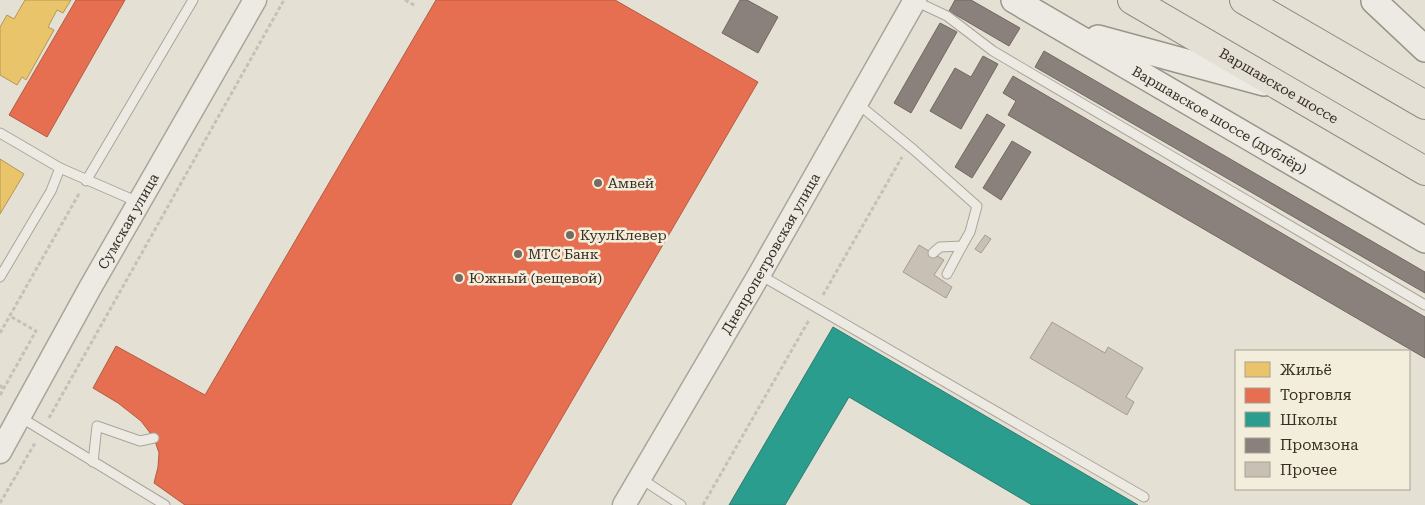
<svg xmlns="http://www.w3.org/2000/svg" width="1425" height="505" font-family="'Roboto Serif',serif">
	<rect width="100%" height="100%" fill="#e4e0d3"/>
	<!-- homes -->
	<g fill="#e9c46a" stroke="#b49755">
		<path d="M 25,0 L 71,0 L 63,13 L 57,10 L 48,27 L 54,30 L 26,80 L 22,77 L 17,85 L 0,75 L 0,27 L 7,15 L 14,19 Z"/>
		<path d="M 0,159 L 24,174 L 0,214 Z"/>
	</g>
	<!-- shops -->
	<g fill="#e76f51" stroke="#b35c43">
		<path d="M 76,0 L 125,0 L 47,137 L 9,115 Z"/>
		<path d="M 436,0 L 615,0 L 758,82 L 511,505 L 185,505 L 154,483 L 158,467 L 159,453 L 154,438 L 141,421 L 118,403 L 93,388 L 116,346 L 205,395 Z"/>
	</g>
	<!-- schools -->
	<path fill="#2a9d8f" stroke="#2e7c6f" d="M 833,327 L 1138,505 L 1032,505 L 849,397 L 785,505 L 729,505 Z"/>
	<!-- industry -->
	<g fill="#8a817c" stroke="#726861">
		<path d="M 740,0 L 747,0 L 778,17 L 758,53 L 722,33 Z"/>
		<path d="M 955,0 L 971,0 L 1020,28 L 1009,46 L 949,11 Z"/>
		<path d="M 940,23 L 957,32 L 911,113 L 894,103 Z"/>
		<path d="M 1044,51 L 1425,272 L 1425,293 L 1035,67 Z"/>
		<path d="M 983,56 L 998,64 L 961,129 L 930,111 L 955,68 L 971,77 Z"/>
		<path d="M 1013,76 L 1425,317 L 1425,358 L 1008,115 L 1016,101 L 1003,93 Z"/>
		<path d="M 987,114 L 1005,125 L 972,178 L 955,167 Z"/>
		<path d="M 1012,141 L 1031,152 L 1001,200 L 983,188 Z"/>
	</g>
	<!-- building -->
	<g fill="#c8c0b4" stroke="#a49c92">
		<path d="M 985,235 L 991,239 L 981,253 L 975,249 Z"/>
		<path d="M 919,245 L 944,260 L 934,275 L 952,287 L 946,298 L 903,272 Z"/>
		<path d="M 1052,322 L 1105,353 L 1108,347 L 1143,368 L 1126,397 L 1134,402 L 1127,415 L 1030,358 Z"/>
	</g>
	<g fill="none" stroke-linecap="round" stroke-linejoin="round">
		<defs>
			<g id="service">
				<path d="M 915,1 L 947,16 L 993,51 L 1425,305"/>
				<path d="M 858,104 L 914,150 L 977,206 L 970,232 L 962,246 L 940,247 L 933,253"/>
				<path d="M 0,133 L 60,168 L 138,202"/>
				<path d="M 86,181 L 193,0"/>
				<path d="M 947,274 L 962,246"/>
				<path d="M 760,275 L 1144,497"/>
				<path d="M 0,277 L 51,191 L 60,168"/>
				<path d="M 20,417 L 165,505"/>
				<path d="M 93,462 L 97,426 L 140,441 L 154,438"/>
				<path d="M 640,478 L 681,505"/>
			</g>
			<g id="tertiary">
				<path id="s1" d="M 0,452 L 90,288 L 255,0"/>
				<path id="s2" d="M 624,505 L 759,275 L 915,0"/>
			</g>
			<g id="secondary">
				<path id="s3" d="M 1014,0 L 1425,240"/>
				<path d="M 1374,1 L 1425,49"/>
				<path d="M 1098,38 L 1264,83"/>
			</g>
			<g id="primary">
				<path id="s4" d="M 1132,0 L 1425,171"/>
				<path d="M 1244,0 L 1425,105"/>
			</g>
		</defs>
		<!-- service casing -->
		<use href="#service" stroke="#aaa59b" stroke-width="11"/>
		<!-- tertiary casing -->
		<use href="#tertiary" stroke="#aaa59b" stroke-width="25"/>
		<!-- secondary casing -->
		<use href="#secondary" stroke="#99958b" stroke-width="28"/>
		<!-- primary casing -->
		<use href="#primary" stroke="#908b82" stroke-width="30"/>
		<!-- path -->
		<g stroke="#c5c1ba" stroke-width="3" stroke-dasharray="4 2.5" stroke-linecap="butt">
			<path d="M 405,0 L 416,6"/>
			<path d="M 823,295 L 902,157"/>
			<path d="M 0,333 L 80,192"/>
			<path d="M 0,385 L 3,389"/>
			<path d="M 0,395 L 36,331 L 10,316"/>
			<path d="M 49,418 L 284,0"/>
			<path d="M 0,503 L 35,443"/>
			<path d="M 703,505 L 809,320"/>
		</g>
		<!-- service -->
		<use href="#service" stroke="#eceae3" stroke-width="9"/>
		<!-- tertiary -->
		<use href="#tertiary" stroke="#eceae3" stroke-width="22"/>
		<!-- secondary -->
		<use href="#secondary" stroke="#eceae3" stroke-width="25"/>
		<!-- primary -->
		<use href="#primary" stroke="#e4e0d6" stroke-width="28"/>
	</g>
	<!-- markers -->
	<g fill="#756c61" stroke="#f3eddb" stroke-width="2">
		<circle cx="598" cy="183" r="5"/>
		<circle cx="570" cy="235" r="5"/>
		<circle cx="518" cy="254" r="5"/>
		<circle cx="459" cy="278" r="5"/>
	</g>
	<g text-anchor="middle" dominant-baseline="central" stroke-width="5" stroke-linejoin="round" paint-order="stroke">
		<!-- street labels -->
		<g font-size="14" fill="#392e23" stroke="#f3eddb">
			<text stroke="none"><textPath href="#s4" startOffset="170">Варшавское шоссе</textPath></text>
			<text stroke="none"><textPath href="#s3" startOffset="238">Варшавское шоссе (дублёр)</textPath></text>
			<text stroke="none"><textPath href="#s1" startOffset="264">Сумская улица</textPath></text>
			<text stroke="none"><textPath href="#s2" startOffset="291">Днепропетровская улица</textPath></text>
		</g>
		<!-- poi labels -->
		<g font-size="14" fill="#392e23" stroke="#f3eddb" text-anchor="start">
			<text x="608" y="183">Амвей</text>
			<text x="580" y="235">КуулКлевер</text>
			<text x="528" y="254">МТС Банк</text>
			<text x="469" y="278">Южный (вещевой)</text>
		</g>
	</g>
	<!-- legend -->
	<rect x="1235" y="350" width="175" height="140" fill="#f3eddb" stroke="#a9a191"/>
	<rect x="1245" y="362" width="25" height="15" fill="#e9c46a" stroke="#a9a191"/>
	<text x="1280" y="375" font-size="15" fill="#392e23">Жильё</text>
	<rect x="1245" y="388" width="25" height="15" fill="#e76f51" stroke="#a9a191"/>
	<text x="1280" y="400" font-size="15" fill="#392e23">Торговля</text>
	<rect x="1245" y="412" width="25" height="15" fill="#2a9d8f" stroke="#a9a191"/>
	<text x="1280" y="425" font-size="15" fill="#392e23">Школы</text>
	<rect x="1245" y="438" width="25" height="15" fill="#8a817c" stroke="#a9a191"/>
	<text x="1280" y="450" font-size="15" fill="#392e23">Промзона</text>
	<rect x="1245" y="462" width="25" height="15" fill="#c8c0b4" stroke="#a9a191"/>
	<text x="1280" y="475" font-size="15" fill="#392e23">Прочее</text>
</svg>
